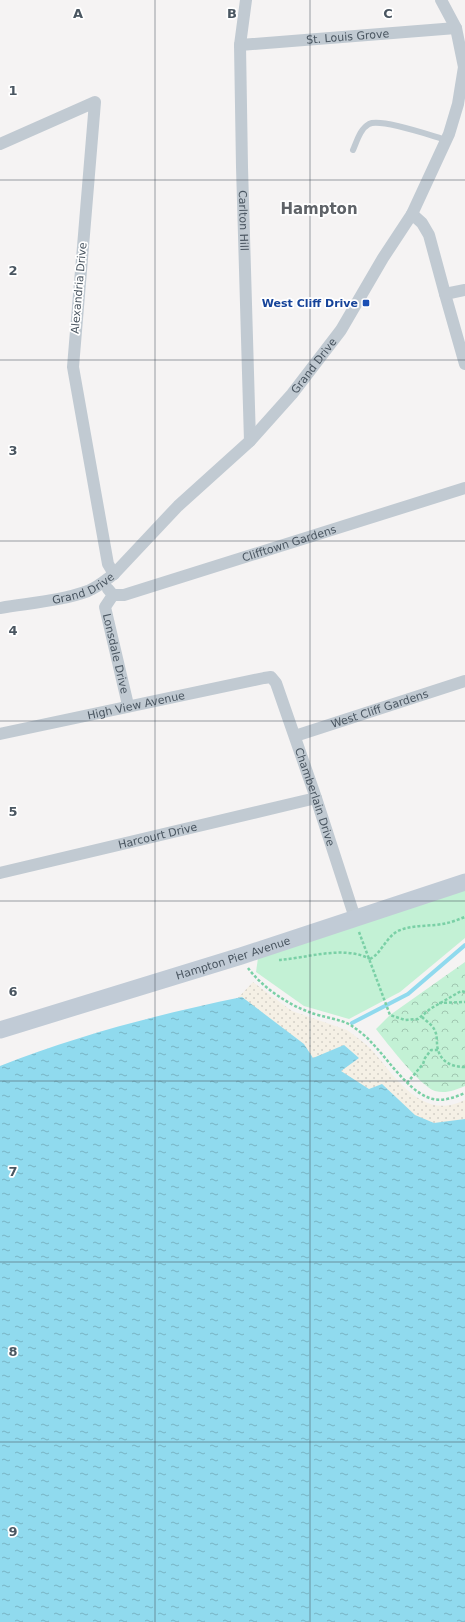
<svg xmlns="http://www.w3.org/2000/svg" width="465" height="1622" font-family="'DejaVu Sans',sans-serif">
	<defs>
		<pattern id="forest-crowns" width="20" height="18" patternUnits="userSpaceOnUse"><rect width="20" height="18" fill="#c3f1d5"/><path d="M2 6a3 3 0 1 1 6 0M12 15a3 3 0 1 1 6 0" fill="none" stroke="#a0c6b0"/></pattern>
		<pattern id="sand-dots" width="8" height="8" patternUnits="userSpaceOnUse"><rect width="8" height="8" fill="#f5f0e5"/><path d="M2 2h.1M6 6h.1" fill="none" stroke="#d4d0c7" stroke-width="1.8" stroke-linecap="round"/></pattern>
		<pattern id="water-ripples" width="26" height="14" patternUnits="userSpaceOnUse"><rect width="26" height="14" fill="#90daee"/><path d="M2 4q2-2 4 0t4 0M15 11q2-2 4 0t4 0" fill="none" stroke="#78b4c4"/></pattern>
	</defs>
	<rect width="100%" height="100%" fill="#f5f3f3"/>
	<!-- grass -->
	<path fill="#c3f1d5" d="M 465,886 L 465,938 L 400,992 L 349,1019 L 304,1006 L 256,972 L 258,958 Z"/>
	<!-- forest -->
	<path fill="url(#forest-crowns)" d="M 465,962 L 465,1086 C 455,1090 446,1094 435,1091 C 420,1086 387,1043 376,1029 L 390,1015 Z"/>
	<!-- sand -->
	<path fill="url(#sand-dots)" d="M 253,982 L 292,1011 L 347,1030 C 355,1036 364,1042 371,1049 C 391,1071 415,1112 451,1105 C 455,1104 460,1102 465,1100 L 465,1162 L 217,1020 Z"/>
	<!-- water -->
	<path fill="url(#water-ripples)" d="M 242,997 L 304,1044 L 313,1058 L 344,1045 L 359,1058 L 341,1071 L 369,1089 L 382,1084 L 415,1115 L 434,1123 L 465,1119 L 465,1622 L 0,1622 L 0,1066 C 78,1035 160,1014 242,997 Z"/>
	<g fill="none" stroke-linecap="round" stroke-linejoin="round">
		<!-- stream -->
		<path stroke="#90daee" stroke-width="4" d="M 352,1023 L 408,994 L 465,945"/>
		<!-- path -->
		<g stroke="#7ad0a6" stroke-width="2.5" stroke-dasharray="3 2" stroke-linecap="butt">
			<path d="M 359,932 L 390,1015 L 405,1020 L 418,1019 L 430,1009 L 461,991 L 465,992"/>
			<path d="M 370,959 C 381,954 386,937 398,931 C 413,924 432,927 447,923 C 453,922 459,919 465,917"/>
			<path d="M 279,960 C 307,958 344,945 370,959"/>
			<path d="M 248,968 C 262,987 287,1004 309,1012 C 321,1017 342,1019 352,1026 C 359,1031 366,1036 371,1042 C 387,1058 406,1088 427,1097 C 440,1103 453,1098 465,1093"/>
			<path d="M 439,1003 L 465,1002"/>
			<path d="M 422,1017 C 426,1021 433,1025 435,1031 C 438,1037 436,1043 438,1050 C 442,1063 453,1067 465,1067"/>
			<path d="M 407,1083 L 423,1064 L 425,1058 L 431,1050 L 438,1050"/>
		</g>
		<!-- lane -->
		<path stroke="#c1cad2" stroke-width="6" d="M 353,150 C 357,141 360,129 369,124 C 381,118 432,136 447,140"/>
		<!-- street -->
		<g stroke="#c1cad2" stroke-width="12">
			<path id="s1" d="M 246,0 L 240,45 L 242,167 L 250,441"/>
			<path id="s2" d="M 240,45 L 456,28"/>
			<path d="M 0,144 L 95,102 L 73,367 L 108,564 L 114,574"/>
			<path d="M 412,214 L 422,223 L 429,235 L 445,294 L 465,364"/>
			<path d="M 445,294 L 465,290"/>
			<path id="s3" d="M 108,589 L 113,595 L 105,607 L 128,705"/>
			<path id="s4" d="M 113,595 L 124,595 L 465,488"/>
			<path id="s5" d="M 0,608 C 29,603 61,601 88,591 C 98,587 106,580 114,574 L 178,506 L 250,441 L 292,394 L 341,330 L 383,258 L 412,214 L 449,134 L 458,104 L 464,67 L 456,28 L 441,0"/>
			<path id="s6" d="M 0,734 L 264,678 L 271,677 L 276,683 L 316,798 L 355,918"/>
			<path id="s7" d="M 295,736 L 465,681"/>
			<path id="s8" d="M 0,873 L 316,798"/>
		</g>
		<!-- secondary -->
		<path stroke="#c1cbd6" stroke-width="17" id="s9" d="M 0,1030 L 241,956 L 465,882"/>
	</g>
	<!-- grid -->
	<path fill="none" stroke="#4a5661" stroke-width="1" stroke-opacity="0.55" d="M 155,0 L 155,1622M 310,0 L 310,1622M 0,180 L 465,180M 0,360 L 465,360M 0,541 L 465,541M 0,721 L 465,721M 0,901 L 465,901M 0,1081 L 465,1081M 0,1262 L 465,1262M 0,1442 L 465,1442"/>
	<!-- markers -->
	<rect fill="#1a4fb4" stroke="#fff" stroke-width="1.5" x="362" y="299" width="8" height="8" rx="2"/>
	<g text-anchor="middle" dominant-baseline="central" stroke-width="3.5" stroke-linejoin="round" paint-order="stroke">
		<!-- street labels -->
		<g font-size="11" fill="#4a5661" stroke="#fff">
			<text stroke="none"><textPath href="#s2" startOffset="108">St. Louis Grove</textPath></text>
			<text stroke="none"><textPath href="#s1" startOffset="221">Carlton Hill</textPath></text>
			<text transform="translate(79 288) rotate(-85)">Alexandria Drive</text>
			<text stroke="none"><textPath href="#s5" startOffset="410">Grand Drive</textPath></text>
			<text stroke="none"><textPath href="#s4" startOffset="184">Clifftown Gardens</textPath></text>
			<text stroke="none"><textPath href="#s5" startOffset="86">Grand Drive</textPath></text>
			<text stroke="none"><textPath href="#s3" startOffset="70">Lonsdale Drive</textPath></text>
			<text stroke="none"><textPath href="#s6" startOffset="139">High View Avenue</textPath></text>
			<text stroke="none"><textPath href="#s7" startOffset="89">West Cliff Gardens</textPath></text>
			<text stroke="none"><textPath href="#s6" startOffset="405">Chamberlain Drive</textPath></text>
			<text stroke="none"><textPath href="#s8" startOffset="162">Harcourt Drive</textPath></text>
			<text stroke="none"><textPath href="#s9" startOffset="244">Hampton Pier Avenue</textPath></text>
		</g>
		<!-- transit labels -->
		<g font-size="11" font-weight="bold" fill="#164399" stroke="#fff" text-anchor="end">
			<text x="358" y="303">West Cliff Drive</text>
		</g>
		<!-- district labels -->
		<g font-size="15" font-weight="bold" fill="#5f6368" stroke="#fff">
			<text x="319" y="209">Hampton</text>
		</g>
	</g>
	<g font-size="13" text-anchor="middle" font-weight="bold" fill="#4a5661" stroke="#fff" stroke-width="3.5" stroke-linejoin="round" paint-order="stroke">
		<text x="78" y="18">A</text>
		<text x="232" y="18">B</text>
		<text x="388" y="18">C</text>
		<text x="13" y="95">1</text>
		<text x="13" y="275">2</text>
		<text x="13" y="455">3</text>
		<text x="13" y="635">4</text>
		<text x="13" y="816">5</text>
		<text x="13" y="996">6</text>
		<text x="13" y="1176">7</text>
		<text x="13" y="1356">8</text>
		<text x="13" y="1536">9</text>
	</g>
</svg>
